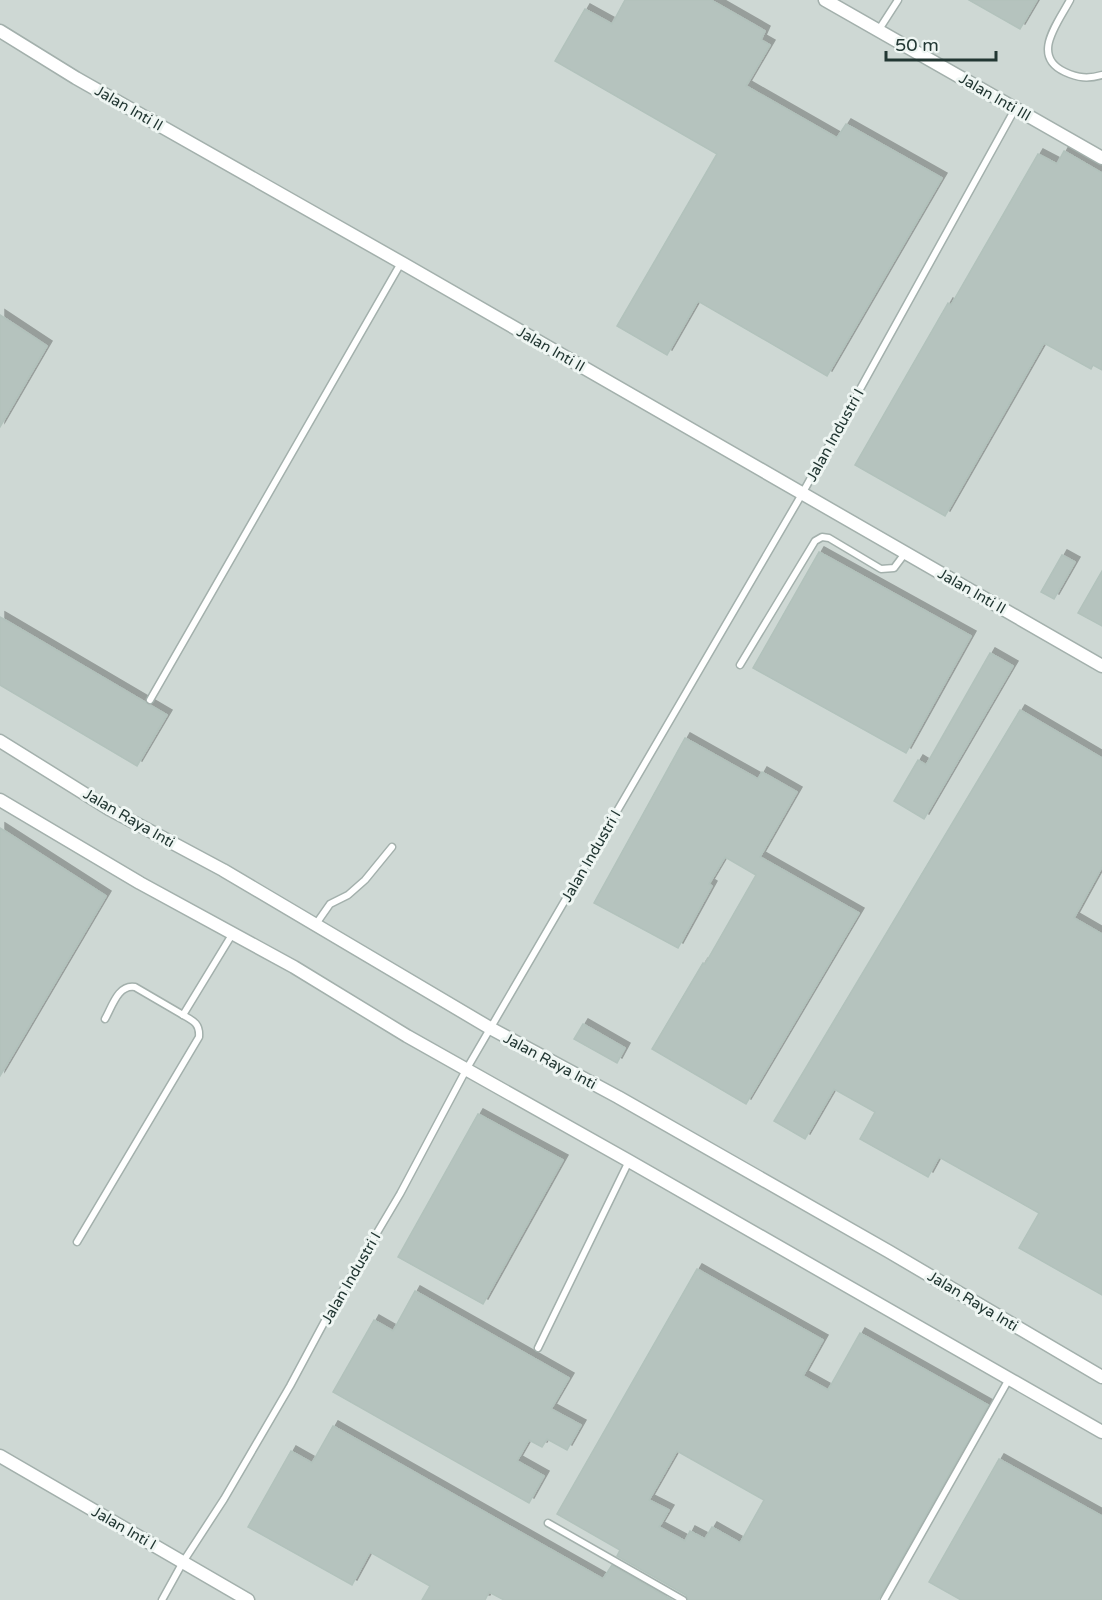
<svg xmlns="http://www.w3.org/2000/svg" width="1102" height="1600" font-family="'Varela Round',sans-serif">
	<defs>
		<filter id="shadow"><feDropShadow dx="5" dy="-5" stdDeviation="0" flood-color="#0004"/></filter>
	</defs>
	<rect width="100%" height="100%" fill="#dfe9e5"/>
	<!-- built -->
	<rect fill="#ced8d4" x="0" y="0" width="1102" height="1600"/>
	<!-- building -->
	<g fill="#b5c3be" stroke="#b2c2bc" stroke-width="1.5" fill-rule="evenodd" filter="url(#shadow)">
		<path d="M 625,0 L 711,0 L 765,31 L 761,40 L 770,45 L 746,86 L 837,138 L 846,124 L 942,178 L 827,376 L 698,301 L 667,355 L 617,326 L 717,154 L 555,61 L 585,9 L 612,24 Z"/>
		<path d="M 969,0 L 1037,0 L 1020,29 Z"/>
		<path d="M 1064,151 L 1102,173 L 1102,370 L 1093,365 L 1091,369 L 1044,343 L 945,516 L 855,465 L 948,303 L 951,305 L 1038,154 L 1057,164 Z"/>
		<path d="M 0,315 L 47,346 L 0,427 Z"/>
		<path d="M 819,552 L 971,636 L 906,753 L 753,668 Z"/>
		<path d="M 1062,555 L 1075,562 L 1054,599 L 1041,592 Z"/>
		<path d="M 1102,571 L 1102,626 L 1078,613 Z"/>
		<path d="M 0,617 L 167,715 L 137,766 L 0,685 Z"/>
		<path d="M 990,653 L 1013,666 L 924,819 L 894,801 L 918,760 L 926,765 Z"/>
		<path d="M 1020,710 L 1102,758 L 1102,867 L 1074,918 L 1102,934 L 1102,1295 L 1019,1248 L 1039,1213 L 939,1157 L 928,1177 L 860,1139 L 875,1112 L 834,1089 L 805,1139 L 774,1121 Z"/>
		<path d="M 685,738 L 758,779 L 762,772 L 797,792 L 760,857 L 859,913 L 746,1104 L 652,1049 L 703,963 L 705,964 L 756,875 L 725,857 L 709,884 L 712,886 L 678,948 L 594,903 Z"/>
		<path d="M 0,828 L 106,896 L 0,1076 Z"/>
		<path d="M 583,1024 L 625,1048 L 617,1063 L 574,1039 Z"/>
		<path d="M 478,1114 L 563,1160 L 483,1304 L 398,1257 Z"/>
		<path d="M 697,1269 L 823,1340 L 803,1376 L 828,1390 L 860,1333 L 988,1405 L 878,1600 L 688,1600 L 686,1595 L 617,1556 L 620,1550 L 557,1514 ZM 677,1451 L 764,1500 L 740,1543 L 712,1527 L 705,1539 L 690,1531 L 685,1541 L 659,1527 L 669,1510 L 649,1500 Z"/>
		<path d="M 415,1291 L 569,1378 L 551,1409 L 581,1425 L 567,1450 L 547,1439 L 542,1447 L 529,1440 L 517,1461 L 544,1476 L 529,1503 L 333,1392 L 374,1320 L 393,1331 Z"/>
		<path d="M 333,1426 L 603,1579 L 612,1565 L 672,1600 L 504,1600 L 489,1592 L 485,1600 L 422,1600 L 430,1586 L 370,1552 L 352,1585 L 248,1527 L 291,1451 L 312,1463 Z"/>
		<path d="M 999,1459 L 1102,1516 L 1102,1600 L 961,1600 L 929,1582 Z"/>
	</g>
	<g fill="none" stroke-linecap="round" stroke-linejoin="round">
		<defs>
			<g id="service">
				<path d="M 1070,0 C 1058,23 1030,56 1065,72 C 1078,78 1088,79 1102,75"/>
				<path d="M 878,31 L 898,0"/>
				<path d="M 740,665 L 815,541 L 822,537 L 829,538 L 881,569 L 894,568 L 906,552"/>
				<path d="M 150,700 L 401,263"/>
				<path d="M 316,924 L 330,904 L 348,895 L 365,880 L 392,847"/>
				<path d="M 105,1019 C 112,1007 118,984 135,987 L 183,1015 L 233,933"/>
				<path d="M 77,1242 L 199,1037 C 200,1024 194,1021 183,1015"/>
				<path d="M 538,1348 L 629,1161"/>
				<path d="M 548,1523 L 683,1600"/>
				<path d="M 162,1600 L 183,1562 L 224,1499 L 290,1386 L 327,1317 L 400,1194 L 466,1070 L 802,494 L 1015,109"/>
				<path d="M 884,1600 L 1009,1379"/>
			</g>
			<g id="minor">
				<path d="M 825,0 L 1102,158"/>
				<path d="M 0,31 L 76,78 L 402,263 L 1102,666"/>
				<path d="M 0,741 L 109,809 L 223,870 L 490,1028 L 618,1097 L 888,1251 L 1102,1377"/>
				<path d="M 0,800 L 140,883 L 294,967 L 407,1036 L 629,1161 L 1102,1432"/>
				<path d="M 0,1456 L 248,1600"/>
			</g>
		</defs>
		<!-- service casing -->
		<use href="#service" stroke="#a3b0ac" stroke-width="9"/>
		<!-- minor casing -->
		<use href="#minor" stroke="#a3b0ac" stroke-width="15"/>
		<!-- service -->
		<use href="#service" stroke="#fff" stroke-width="6"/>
		<!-- minor -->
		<use href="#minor" stroke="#fff" stroke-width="12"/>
	</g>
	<g text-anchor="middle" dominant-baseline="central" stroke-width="6" stroke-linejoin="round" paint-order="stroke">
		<!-- street labels -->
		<g font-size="15" fill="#223733" stroke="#eff6f3">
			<text transform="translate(995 97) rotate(30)">Jalan Inti III</text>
			<text transform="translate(129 108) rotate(30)">Jalan Inti II</text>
			<text transform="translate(551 349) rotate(30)">Jalan Inti II</text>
			<text transform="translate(835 435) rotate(-61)">Jalan Industri I</text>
			<text transform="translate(972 591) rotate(30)">Jalan Inti II</text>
			<text transform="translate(129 818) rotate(30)">Jalan Raya Inti</text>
			<text transform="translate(591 856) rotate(-60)">Jalan Industri I</text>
			<text transform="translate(550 1061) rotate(28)">Jalan Raya Inti</text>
			<text transform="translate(351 1278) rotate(-60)">Jalan Industri I</text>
			<text transform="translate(973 1301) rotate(31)">Jalan Raya Inti</text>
			<text transform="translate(124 1528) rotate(30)">Jalan Inti I</text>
		</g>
	</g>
	<!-- scale -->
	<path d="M886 51v9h110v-9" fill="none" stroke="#223733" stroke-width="3"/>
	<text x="895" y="51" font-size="18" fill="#223733" stroke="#eff6f3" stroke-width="4.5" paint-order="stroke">50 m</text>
</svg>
